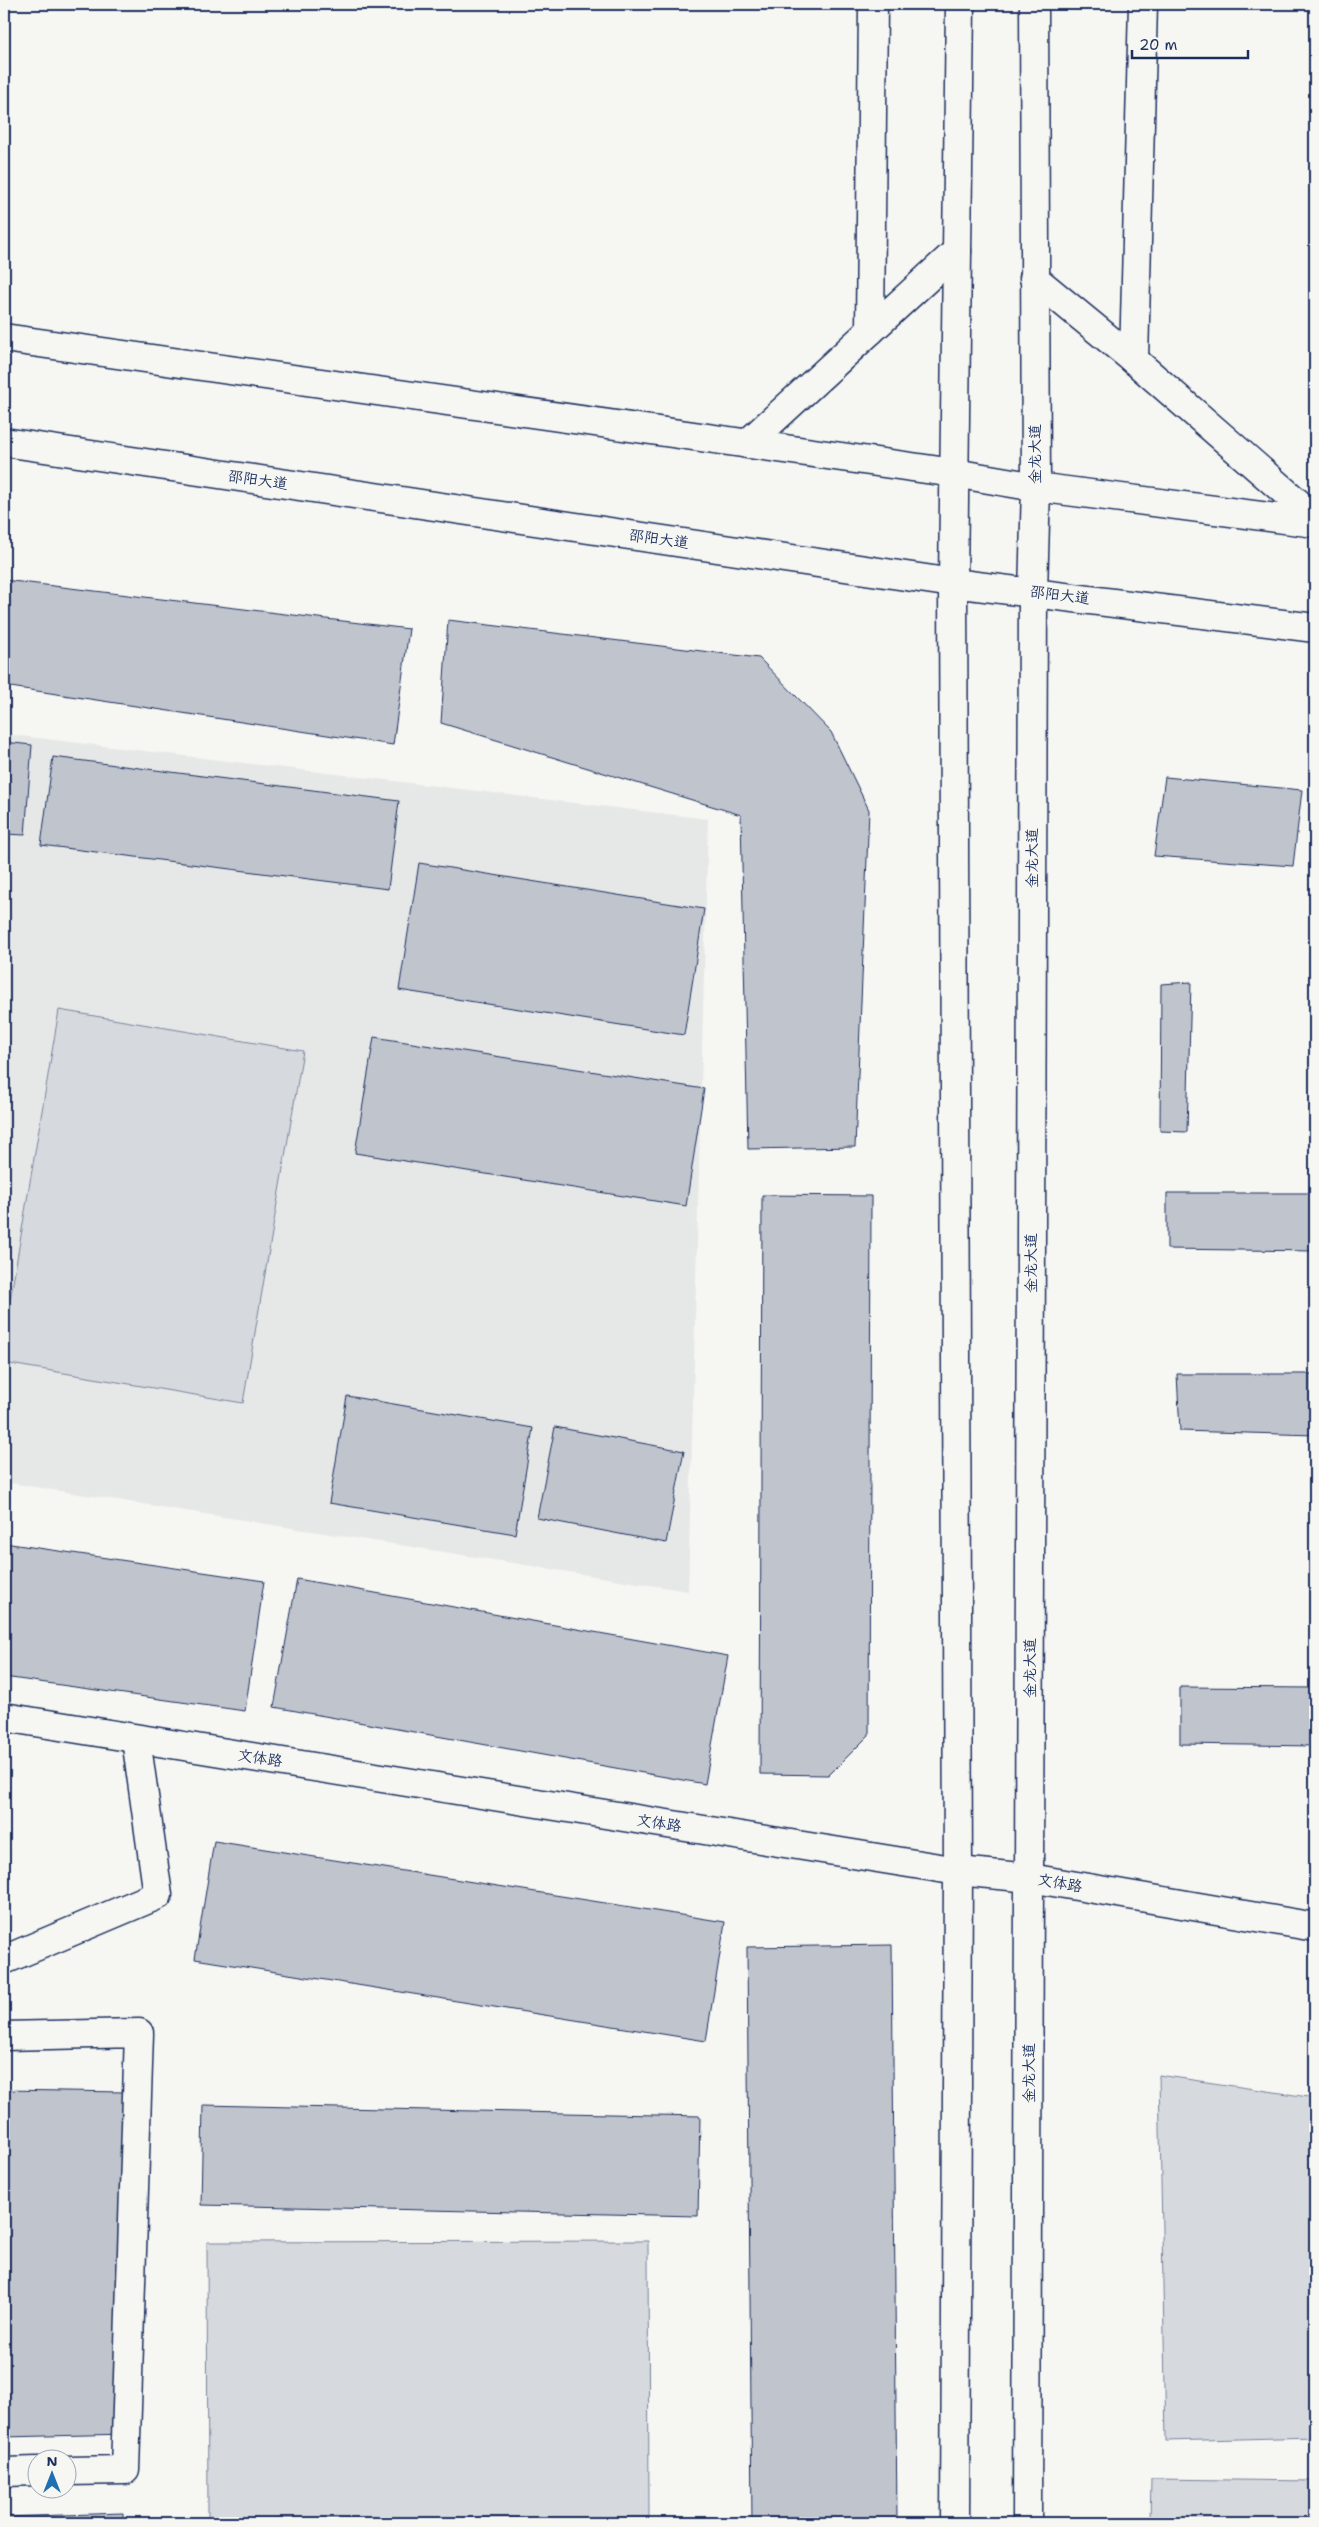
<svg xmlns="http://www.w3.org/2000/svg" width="1319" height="2527" font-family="'Shantell Sans','LXGW WenKai TC',sans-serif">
	<rect width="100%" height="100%" fill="#f6f6f2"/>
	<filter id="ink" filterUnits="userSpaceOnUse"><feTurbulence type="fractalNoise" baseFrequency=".02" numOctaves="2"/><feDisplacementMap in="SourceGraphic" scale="10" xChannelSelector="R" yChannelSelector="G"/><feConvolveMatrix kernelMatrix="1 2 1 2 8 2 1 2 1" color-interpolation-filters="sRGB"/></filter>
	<g filter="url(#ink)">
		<!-- built -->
		<path fill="#e6e7e7" d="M 4,734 L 708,819 L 688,1591 L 4,1482 Z"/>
		<!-- green -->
		<g fill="#d6d9dd" stroke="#78849e">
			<path d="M 59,1010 L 303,1051 L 243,1403 L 4,1363 L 4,1336 Z"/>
			<path d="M 1159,2075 L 1315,2098 L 1315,2437 L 1166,2441 Z"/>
			<path d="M 648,2241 L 649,2517 L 208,2519 L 207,2242 Z"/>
			<path d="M 1151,2479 L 1315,2481 L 1315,2523 L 1150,2523 Z"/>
		</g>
		<!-- building -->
		<g fill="#c0c4cd" stroke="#1b2f5e">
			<path d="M 4,580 L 409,629 L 393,745 L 4,686 Z"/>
			<path d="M 448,620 L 759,658 L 831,732 L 869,810 L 855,1147 L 748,1149 L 741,815 L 441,723 Z"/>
			<path d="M 4,742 L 32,745 L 25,835 L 4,834 Z"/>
			<path d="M 53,757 L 399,801 L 388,889 L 41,845 Z"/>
			<path d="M 1165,777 L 1302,790 L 1293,866 L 1154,856 Z"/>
			<path d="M 419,863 L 704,909 L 684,1035 L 399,990 Z"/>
			<path d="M 1191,982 L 1187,1132 L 1160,1131 L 1161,984 Z"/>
			<path d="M 374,1037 L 704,1089 L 686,1206 L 355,1153 Z"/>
			<path d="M 1167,1193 L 1315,1193 L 1315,1251 L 1167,1249 Z"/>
			<path d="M 762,1195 L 871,1196 L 869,1735 L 829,1775 L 760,1774 Z"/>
			<path d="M 1177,1374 L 1315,1374 L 1315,1435 L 1180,1431 Z"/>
			<path d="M 347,1396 L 533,1428 L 515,1534 L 329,1503 Z"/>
			<path d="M 555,1427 L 684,1451 L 666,1543 L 537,1518 Z"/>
			<path d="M 4,1543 L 264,1581 L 245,1711 L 4,1677 Z"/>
			<path d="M 297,1579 L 728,1656 L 705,1784 L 274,1707 Z"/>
			<path d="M 1180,1687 L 1315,1688 L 1315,1746 L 1180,1744 Z"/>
			<path d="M 214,1841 L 725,1922 L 706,2041 L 195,1959 Z"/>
			<path d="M 892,1945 L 897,2523 L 752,2523 L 747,1947 Z"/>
			<path d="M 4,2090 L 124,2092 L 128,2434 L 4,2437 Z"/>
			<path d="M 203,2105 L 700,2116 L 698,2216 L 201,2205 Z"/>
			<path d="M 123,2513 L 123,2523 L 4,2523 L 4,2517 Z"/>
		</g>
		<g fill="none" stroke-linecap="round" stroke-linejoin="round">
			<defs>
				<g id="minor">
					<path d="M 870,331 L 873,4"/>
					<path d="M 1134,360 L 1143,4"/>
					<path d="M 4,1717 L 958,1871 L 1030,1878 L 1315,1927"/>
					<path d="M 4,1960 L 158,1895 L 136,1739"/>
					<path d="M 4,2036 L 139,2033 L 125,2470 L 68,2471"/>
					<path d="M 4,2472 L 38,2471"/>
				</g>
				<g id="major">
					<path d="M 1034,278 L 1134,360 L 1315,518"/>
					<path d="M 4,338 L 954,473 L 1036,487 L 1315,523"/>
					<path d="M 4,442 L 953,583 L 1315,628"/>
					<path d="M 747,444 L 957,251"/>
					<path d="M 955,2523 L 958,1871 L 953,583 L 960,4"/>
					<path d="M 1027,2523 L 1033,592 L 1036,487 L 1034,4"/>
				</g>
			</defs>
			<!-- minor casing -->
			<use href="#minor" stroke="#1b2f5e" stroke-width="31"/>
			<!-- major casing -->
			<use href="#major" stroke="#1b2f5e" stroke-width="31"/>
			<!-- minor -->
			<use href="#minor" stroke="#f6f6f2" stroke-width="28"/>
			<!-- major -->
			<use href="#major" stroke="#f6f6f2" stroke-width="28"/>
		</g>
	</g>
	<g text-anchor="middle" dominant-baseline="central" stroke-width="5" stroke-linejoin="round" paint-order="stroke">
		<!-- street labels -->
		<g font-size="15" fill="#1b2f5e" stroke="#f6f6f2">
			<text transform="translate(1035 454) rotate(-90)">金龙大道</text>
			<text transform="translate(258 480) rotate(8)">邵阳大道</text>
			<text transform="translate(659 539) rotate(8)">邵阳大道</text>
			<text transform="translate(1060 595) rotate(7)">邵阳大道</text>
			<text transform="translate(1032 858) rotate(-90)">金龙大道</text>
			<text transform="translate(1031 1263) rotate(-90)">金龙大道</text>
			<text transform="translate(1030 1668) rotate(-90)">金龙大道</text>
			<text transform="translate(260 1758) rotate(9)">文体路</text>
			<text transform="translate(659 1823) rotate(9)">文体路</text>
			<text transform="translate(1060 1883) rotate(10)">文体路</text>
			<text transform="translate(1029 2073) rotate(-90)">金龙大道</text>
		</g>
	</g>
	<!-- margin -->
	<rect width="1319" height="2527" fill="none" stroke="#f6f6f2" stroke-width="20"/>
	<rect x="10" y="10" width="1299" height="2507" fill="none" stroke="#1b2f5e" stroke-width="2" filter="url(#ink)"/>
	<!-- north arrow -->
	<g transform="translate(52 2474)"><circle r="24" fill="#f6f6f2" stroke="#9ea6b7"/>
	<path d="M0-4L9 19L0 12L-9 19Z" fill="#1f6fb2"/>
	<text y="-8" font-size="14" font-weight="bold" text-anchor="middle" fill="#1b2f5e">N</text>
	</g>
	<!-- scale -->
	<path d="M1132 50v8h116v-8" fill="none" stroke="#1b2f5e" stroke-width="2.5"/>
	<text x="1139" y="50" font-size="15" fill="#1b2f5e" stroke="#f6f6f2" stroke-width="4" paint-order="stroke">20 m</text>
</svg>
